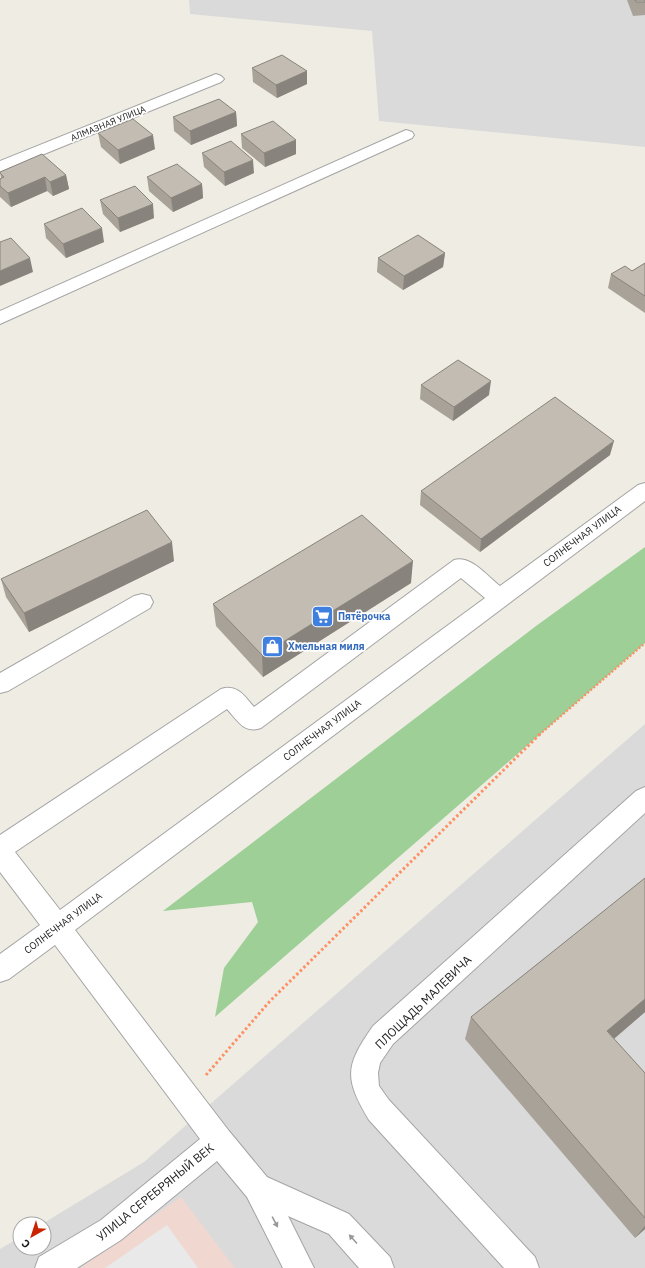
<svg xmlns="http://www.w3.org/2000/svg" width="645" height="1268" font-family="'IBM Plex Sans',sans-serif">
	<rect width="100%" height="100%" fill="#efede3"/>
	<!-- residential -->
	<g fill="#dbdada">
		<path d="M 189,0 L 645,0 L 645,147 L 379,121 L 372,31 L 190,14 Z"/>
		<path d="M 645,724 L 645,1268 L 0,1268 L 0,1249 L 20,1237 L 20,1248 L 44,1248 L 44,1224 L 42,1224 L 144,1162 Z"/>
	</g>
	<!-- commercial -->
	<path fill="#f0d8d1" d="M 181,1197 L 235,1268 L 80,1268 Z"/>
	<!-- forest -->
	<path fill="#9dcf97" d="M 645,547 L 645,643 L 215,1017 L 224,968 L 258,922 L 252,902 L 163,911 L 536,626 Z"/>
	<!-- parking -->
	<path fill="#e9e9e9" d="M 167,1225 L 198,1268 L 105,1268 Z"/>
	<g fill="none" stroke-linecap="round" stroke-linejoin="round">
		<defs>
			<g id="minor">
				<path d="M 216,74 L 221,76 L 224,79 L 221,82 L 0,172 L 0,161 Z"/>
				<path d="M 406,130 L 412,132 L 414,135 L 412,138 L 0,324 L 0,311 Z"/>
				<path d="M 645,483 L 645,501 L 75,930 L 229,1131 L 267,1177 L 349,1214 L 390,1257 L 394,1268 L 359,1268 L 329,1234 L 288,1216 L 314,1268 L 283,1268 L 247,1197 L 217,1161 L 121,1240 L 77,1268 L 35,1268 L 39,1257 L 101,1220 L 200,1139 L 55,945 L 9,979 L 0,982 L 0,954 L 40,925 L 0,872 L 0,835 L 221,689 C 238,684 244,696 254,707 L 454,560 C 471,555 487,576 500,586 L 638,485 ZM 461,578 L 485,598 L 60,910 L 15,852 L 227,709 C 238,721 244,734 261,728 Z"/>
				<path d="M 142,594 L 150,596 L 153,602 L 150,608 L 8,691 L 0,693 L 0,673 L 134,596 Z"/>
				<path d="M 645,787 L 645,813 L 393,1044 L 380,1063 L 378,1073 L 379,1086 L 389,1100 L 535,1257 L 539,1268 L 504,1268 L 369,1120 C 344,1078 345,1066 373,1026 L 636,791 Z"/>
			</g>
		</defs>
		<!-- minor casing -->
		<use href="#minor" stroke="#a4a4a4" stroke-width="2"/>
		<!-- path-far1 -->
		<path stroke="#fc9066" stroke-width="2.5" stroke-dasharray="2 2" stroke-linecap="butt" d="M 539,735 L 645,643"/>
		<!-- path -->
		<path stroke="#fc9066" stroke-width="3" stroke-dasharray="2.5 2.5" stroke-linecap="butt" d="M 206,1075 L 270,1001 L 540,734"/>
		<!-- minor -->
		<use href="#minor" fill="#fff" fill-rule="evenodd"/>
	</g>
	<!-- wall -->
	<g fill="#a8a299">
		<path d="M 627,0 L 645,0 L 645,15 L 633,16 Z"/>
		<path d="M 252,68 L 307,71 L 307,84 L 277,98 L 253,82 Z"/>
		<path d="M 236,112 L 237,126 L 191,145 L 174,131 L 173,117 Z"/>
		<path d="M 98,133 L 155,149 L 120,164 L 101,147 Z"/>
		<path d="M 241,134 L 296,154 L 265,167 L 242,148 Z"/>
		<path d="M 202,153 L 254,173 L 225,186 L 204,167 Z"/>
		<path d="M 0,172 L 66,175 L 69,189 L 53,196 L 47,191 L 11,207 L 0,197 L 0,179 L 1,178 Z"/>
		<path d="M 147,177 L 202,184 L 203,198 L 173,212 L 149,191 Z"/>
		<path d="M 100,200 L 154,218 L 120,232 L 103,214 Z"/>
		<path d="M 44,224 L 104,242 L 66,258 L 46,238 Z"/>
		<path d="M 445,253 L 443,267 L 403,290 L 377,272 L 378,258 Z"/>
		<path d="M 645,263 L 645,313 L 608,288 L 611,274 L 632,271 Z"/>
		<path d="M 421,385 L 489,395 L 453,421 L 420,399 Z"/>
		<path d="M 610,455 L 480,552 L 420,505 L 421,491 Z"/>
		<path d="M 174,561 L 29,632 L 6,597 L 1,579 Z"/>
		<path d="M 411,583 L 263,677 L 216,626 L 213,604 Z"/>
		<path d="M 645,878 L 645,1012 L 614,1039 L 645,1073 L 645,1229 L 635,1238 L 465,1039 L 471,1017 Z"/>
	</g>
	<!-- shaded-wall -->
	<g fill="#88847d">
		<path d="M 307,71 L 307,84 L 277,98 L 276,85 Z"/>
		<path d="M 236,112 L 237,126 L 191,145 L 190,131 Z"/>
		<path d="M 153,135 L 155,149 L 120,164 L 118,150 Z"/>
		<path d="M 296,140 L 296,154 L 265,167 L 264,153 Z"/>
		<path d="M 253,160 L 254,173 L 225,186 L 224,172 Z"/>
		<path d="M 66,175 L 69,189 L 53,196 L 50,182 Z"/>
		<path d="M 45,177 L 47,191 L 11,207 L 8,193 Z"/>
		<path d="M 202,184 L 203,198 L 173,212 L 171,198 Z"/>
		<path d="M 153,204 L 154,218 L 120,232 L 118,218 Z"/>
		<path d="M 102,228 L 104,242 L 66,258 L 63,244 Z"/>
		<path d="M 445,253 L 443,267 L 403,290 L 404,276 Z"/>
		<path d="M 30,258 L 33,272 L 0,286 L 0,271 Z"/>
		<path d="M 491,381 L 489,395 L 453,421 L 454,407 Z"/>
		<path d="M 614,441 L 610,455 L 480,552 L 481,539 Z"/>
		<path d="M 172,542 L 174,561 L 29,632 L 24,613 Z"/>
		<path d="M 413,561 L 411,583 L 263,677 L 262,655 Z"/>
		<path d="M 645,999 L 645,1012 L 596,1054 L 607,1031 Z"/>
		<path d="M 645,1226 L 645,1229 L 635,1238 Z"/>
	</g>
	<!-- building -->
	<g fill="#c3bcb2" stroke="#88847d">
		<path d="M 635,0 L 645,0 L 645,2 L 636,2 Z"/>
		<path d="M 282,55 L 307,71 L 276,85 L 252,68 Z"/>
		<path d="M 219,99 L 236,112 L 190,131 L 173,117 Z"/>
		<path d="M 133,119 L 153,135 L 118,150 L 98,133 Z"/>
		<path d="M 273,121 L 296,140 L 264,153 L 241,134 Z"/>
		<path d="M 231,141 L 253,160 L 224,172 L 202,153 Z"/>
		<path d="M 42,154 L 66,175 L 50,182 L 45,177 L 8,193 L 0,186 L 0,179 L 4,177 L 0,173 L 0,172 Z"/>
		<path d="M 177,164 L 202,184 L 171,198 L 147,177 Z"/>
		<path d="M 135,186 L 153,204 L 118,218 L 100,200 Z"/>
		<path d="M 82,208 L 102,228 L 63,244 L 44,224 Z"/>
		<path d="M 418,235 L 445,253 L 404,276 L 378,258 Z"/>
		<path d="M 11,238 L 30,258 L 0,271 L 0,242 Z"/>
		<path d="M 645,263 L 645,296 L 611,274 L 625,266 L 632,271 Z"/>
		<path d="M 458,360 L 491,381 L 454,407 L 421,385 Z"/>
		<path d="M 555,397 L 614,441 L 481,539 L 421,491 Z"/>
		<path d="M 147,510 L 172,542 L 24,613 L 1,579 Z"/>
		<path d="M 362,515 L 413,561 L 262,655 L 213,604 Z"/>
		<path d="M 645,878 L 645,999 L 607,1031 L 645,1073 L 645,1218 L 471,1017 Z"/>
	</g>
	<!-- one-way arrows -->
	<defs><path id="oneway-solid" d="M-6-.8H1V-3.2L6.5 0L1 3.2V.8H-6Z"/></defs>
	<g fill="#999">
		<use href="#oneway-solid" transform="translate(275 1222) rotate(62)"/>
		<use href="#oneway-solid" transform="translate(353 1239) rotate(-132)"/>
	</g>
	<!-- icons -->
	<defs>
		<symbol id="supermarket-square" viewBox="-11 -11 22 22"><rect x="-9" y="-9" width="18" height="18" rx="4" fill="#3f7fe0" stroke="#fff"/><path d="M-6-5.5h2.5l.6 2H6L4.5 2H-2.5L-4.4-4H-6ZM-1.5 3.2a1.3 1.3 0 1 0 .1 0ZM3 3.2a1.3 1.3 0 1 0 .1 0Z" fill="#fff"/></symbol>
		<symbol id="shop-square" viewBox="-11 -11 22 22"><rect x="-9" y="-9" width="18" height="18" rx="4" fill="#3f7fe0" stroke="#fff"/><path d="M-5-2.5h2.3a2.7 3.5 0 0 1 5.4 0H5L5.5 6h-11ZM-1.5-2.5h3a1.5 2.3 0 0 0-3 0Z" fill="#fff"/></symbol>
	</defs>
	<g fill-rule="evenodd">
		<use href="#supermarket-square" x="310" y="604" width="25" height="25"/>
		<use href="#shop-square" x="260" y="634" width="25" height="25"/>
	</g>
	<g text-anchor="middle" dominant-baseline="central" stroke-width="3.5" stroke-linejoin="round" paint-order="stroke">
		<!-- far-street labels -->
		<g font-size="9" fill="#1d1d1d" stroke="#fff">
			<text transform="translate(108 123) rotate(-22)">АЛМАЗНАЯ УЛИЦА</text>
		</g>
		<!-- street labels -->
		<g font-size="10" fill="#1d1d1d" stroke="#fff">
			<text transform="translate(582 536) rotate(-37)">СОЛНЕЧНАЯ УЛИЦА</text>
			<text transform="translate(322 730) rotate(-37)">СОЛНЕЧНАЯ УЛИЦА</text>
			<text transform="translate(63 923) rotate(-37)">СОЛНЕЧНАЯ УЛИЦА</text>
		</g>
		<!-- shop labels -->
		<g font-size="10" font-weight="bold" fill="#366cbe" stroke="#fff" text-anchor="start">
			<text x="338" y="616">Пятёрочка</text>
			<text x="288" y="646">Хмельная миля</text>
		</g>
		<!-- near-street labels -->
		<g font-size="12" fill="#1d1d1d" stroke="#fff">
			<text transform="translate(423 1002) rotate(-44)">ПЛОЩАДЬ МАЛЕВИЧА</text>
			<text transform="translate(155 1192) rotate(-39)">УЛИЦА СЕРЕБРЯНЫЙ ВЕК</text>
		</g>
	</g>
	<!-- north arrow -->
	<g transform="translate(32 1236) rotate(219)"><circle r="19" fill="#ffffff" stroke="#a5a5a5"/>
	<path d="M0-3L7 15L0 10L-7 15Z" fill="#ca2300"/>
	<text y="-6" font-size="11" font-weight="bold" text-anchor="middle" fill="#1d1d1d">С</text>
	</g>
</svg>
